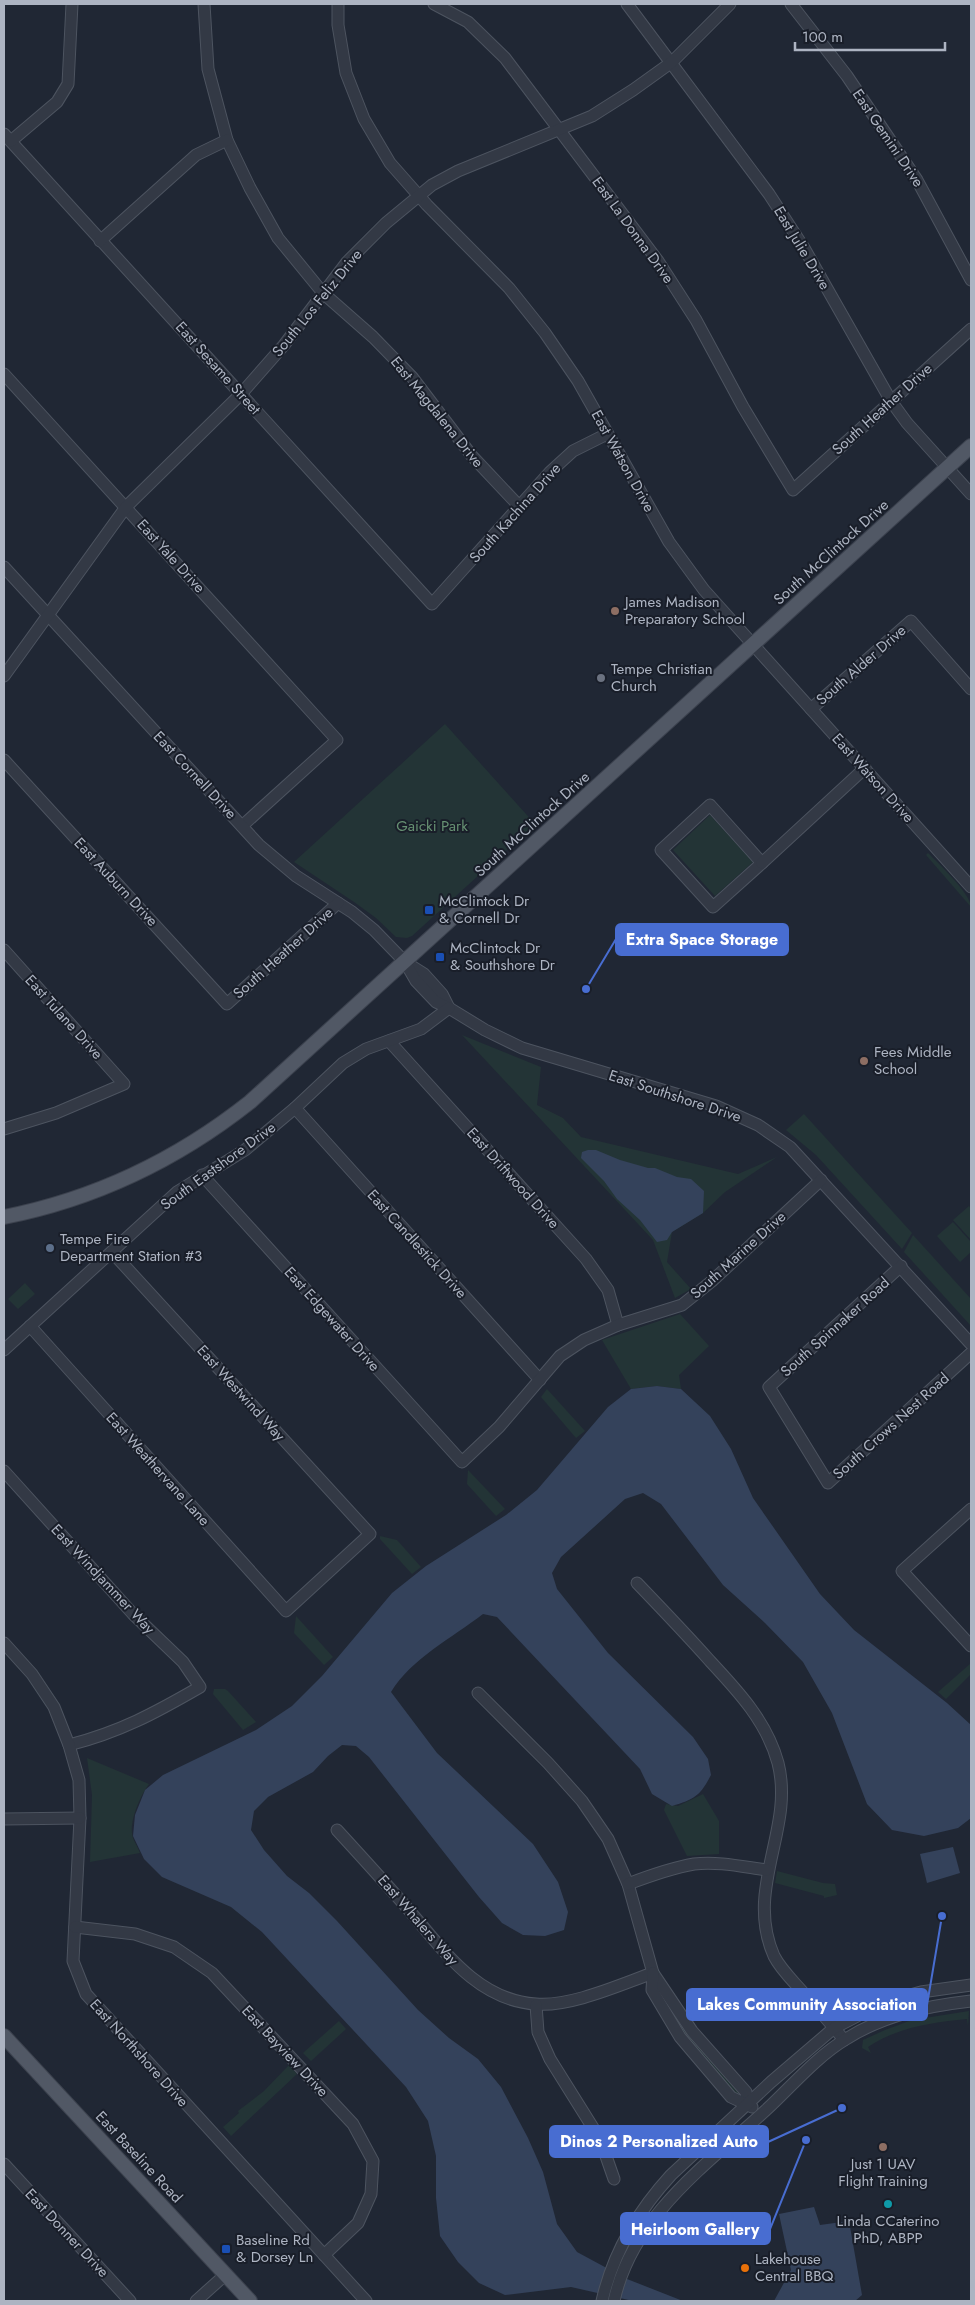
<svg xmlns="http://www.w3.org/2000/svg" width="975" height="2305" font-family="Jost,sans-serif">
	<rect width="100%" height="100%" fill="#202734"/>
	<!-- green -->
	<g fill="#233436">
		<path d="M 445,724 L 535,824 L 412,936 L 407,938 L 396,937 L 376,918 L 354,902 L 294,862 Z"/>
		<path d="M 710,815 L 753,862 L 715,896 L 673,850 Z"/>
		<path d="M 928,853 C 938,863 971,894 971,907 L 926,855 Z"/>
		<path d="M 462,1035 L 541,1067 L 537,1105 L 563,1118 L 581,1137 L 738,1174 L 777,1157 L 725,1192 L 703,1213 L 672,1232 L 667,1262 L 691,1289 L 675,1298 L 653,1240 Z"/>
		<path d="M 804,1114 L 912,1233 L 902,1249 L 816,1155 L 786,1130 Z"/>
		<path d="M 969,1206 L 971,1209 L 971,1240 L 953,1220 Z"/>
		<path d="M 953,1222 L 971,1242 L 971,1252 L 960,1262 L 937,1236 Z"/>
		<path d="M 913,1235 L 971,1299 L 971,1326 L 904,1252 Z"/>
		<path d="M 25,1283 L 35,1294 L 18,1309 L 8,1299 Z"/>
		<path d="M 680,1314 L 709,1346 L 679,1375 L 681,1389 L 657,1386 L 631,1389 L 602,1340 Z"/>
		<path d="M 547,1389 L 585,1431 L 576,1438 L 541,1397 Z"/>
		<path d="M 468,1470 L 505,1509 L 496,1516 L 467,1484 Z"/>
		<path d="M 380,1536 L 397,1540 L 421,1567 L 412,1574 L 380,1539 Z"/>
		<path d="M 296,1616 L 333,1657 L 324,1665 L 294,1633 Z"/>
		<path d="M 970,1664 L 971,1674 L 946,1699 L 938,1692 Z"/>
		<path d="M 214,1689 L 225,1689 L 228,1691 L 256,1722 L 243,1730 L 213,1694 Z"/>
		<path d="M 87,1758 L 149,1784 C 140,1796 128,1823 133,1838 C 135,1843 138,1848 140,1853 L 90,1862 L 92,1795 Z"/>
		<path d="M 703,1794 L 719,1821 L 719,1854 L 687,1856 L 664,1810 L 666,1804 L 678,1806 Z"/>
		<path d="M 777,1871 L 823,1883 L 835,1884 L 837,1895 L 824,1898 L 824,1896 L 775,1883 Z"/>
		<path d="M 663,1998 L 740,2093 L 739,2095 L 736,2094 L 688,2040 Z"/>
		<path d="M 969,2011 L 968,2026 L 967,2019 C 933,2022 896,2028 868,2047 L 871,2053 L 862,2048 L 863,2040 L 885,2030 L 912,2020 Z"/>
		<path d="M 339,2021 L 346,2029 L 311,2061 L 303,2053 Z"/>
		<path d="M 289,2065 L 297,2074 L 231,2136 L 223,2127 L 239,2113 L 238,2111 L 264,2091 Z"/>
	</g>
	<!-- water -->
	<g fill="#34425b">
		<path d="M 588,1150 L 596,1150 L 620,1160 L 648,1168 L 655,1168 L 677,1177 L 691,1179 L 704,1191 L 703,1213 L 672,1232 L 667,1240 L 657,1242 L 640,1220 L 617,1199 L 604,1181 L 581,1158 L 582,1152 Z"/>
		<path d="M 657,1386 L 681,1389 L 710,1416 L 731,1449 L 753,1498 L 820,1594 L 854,1630 L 947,1703 L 971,1725 L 971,1818 L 958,1828 L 924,1836 L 892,1830 L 867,1804 L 832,1713 L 803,1662 L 765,1623 L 723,1585 L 661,1504 L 643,1493 L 625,1499 L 561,1557 L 552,1573 L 557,1589 L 608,1653 L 693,1737 L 708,1759 L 711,1775 C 700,1796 695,1799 672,1806 L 652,1794 L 640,1769 L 497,1617 L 483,1614 C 452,1638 412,1658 391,1692 L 437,1753 L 533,1844 L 558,1882 L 568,1912 L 564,1930 L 545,1936 L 523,1935 L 502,1923 L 479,1897 L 369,1757 L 356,1746 L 342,1745 L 328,1756 L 313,1772 L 268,1797 L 254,1811 L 251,1830 L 264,1850 L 287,1876 L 309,1893 L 337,1921 L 418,2010 L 449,2038 L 478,2059 L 501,2087 L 528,2138 L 543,2172 L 557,2224 L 577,2252 L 627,2279 L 683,2301 L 633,2301 L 571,2287 L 505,2295 L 479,2283 L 458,2262 L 440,2236 L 436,2198 L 436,2156 L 428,2121 L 406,2087 L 262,1932 L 231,1907 L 162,1877 L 144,1859 L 133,1836 L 135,1815 L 145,1790 L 163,1775 L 256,1730 L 292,1706 L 322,1676 L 392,1593 L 426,1566 L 506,1515 L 537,1490 L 608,1407 L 631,1389 Z"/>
		<path d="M 953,1847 L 960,1873 L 927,1883 L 920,1854 Z"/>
		<path d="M 814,2207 L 820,2225 L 849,2221 L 862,2295 L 855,2301 L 774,2301 L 791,2270 L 779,2214 Z"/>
	</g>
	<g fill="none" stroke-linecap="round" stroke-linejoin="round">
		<defs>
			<g id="minor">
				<path d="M 204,4 L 208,69 L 227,140 L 250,188 L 278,238 L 323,293 L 373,337 L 412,377 L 472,456 L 520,507"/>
				<path d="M 338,4 L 338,25 L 346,73 L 364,119 L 390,163 L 427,205 L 509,288 L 545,333 L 578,381 L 669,542 L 704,590 L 971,887"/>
				<path d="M 434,4 L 468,22 L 505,58 L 658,261 L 696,320 L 743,407 L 793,490 L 971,329"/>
				<path d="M 627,4 L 769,194 L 804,248 L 891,401 L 907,423 L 971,494"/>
				<path d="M 791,4 L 847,76 L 917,180 L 971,280"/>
				<path d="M 4,134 L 432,604 L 550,472 L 573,451 L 607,434"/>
				<path d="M 11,141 L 57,102 L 68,84 L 72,4"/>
				<path d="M 100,241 L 196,155 L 227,140"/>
				<path d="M 4,374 L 337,740 L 242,826"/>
				<path d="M 4,567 L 259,845 L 296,876 L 352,912 L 374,930 L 405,962 L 424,974 L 442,994 L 449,1008"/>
				<path d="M 4,676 L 126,507 L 241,394 L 284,345 L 347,262 L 386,223 L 432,185 L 458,171 L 592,116 L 633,90 L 672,62 L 730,4"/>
				<path d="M 811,709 L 911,621 L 971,689"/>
				<path d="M 4,760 L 227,1004 L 338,903"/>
				<path d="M 710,805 L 762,863 L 713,907 L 661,850 Z"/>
				<path d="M 762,863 L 865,768"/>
				<path d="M 4,950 L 124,1084 L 56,1113 L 4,1129"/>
				<path d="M 405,962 L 416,981 L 436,1002 L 449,1008 L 485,1030 L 522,1048 L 716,1106 L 758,1125 L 790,1147 L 971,1344"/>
				<path d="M 389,1041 L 586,1259 L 608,1290 L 618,1325"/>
				<path d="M 295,1108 L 540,1380"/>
				<path d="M 202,1175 L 462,1462 L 499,1427 L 560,1356 L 584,1340 L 618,1325 L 682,1305 L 712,1281 L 821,1180"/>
				<path d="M 901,1266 L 769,1387 L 828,1483 L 971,1353"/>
				<path d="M 30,1326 L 286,1611 L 370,1534 L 112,1252"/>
				<path d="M 4,1350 L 177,1192 L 245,1150 L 295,1108 L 343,1063 L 366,1049 L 421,1029 L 449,1008"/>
				<path d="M 4,1471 L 133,1614 L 183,1662 L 200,1687 C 155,1713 120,1732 69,1745"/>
				<path d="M 971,1509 L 902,1571 L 971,1646"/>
				<path d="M 637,1583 C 662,1609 686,1634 710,1661 C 738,1691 767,1722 778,1763 C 795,1829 744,1888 774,1956 C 780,1968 791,1979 800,1989 C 815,2006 830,2022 844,2040"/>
				<path d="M 4,1643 L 32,1674 L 54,1707 L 69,1745 L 79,1780 L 80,1818 L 73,1961 L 86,1994 L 366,2301"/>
				<path d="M 478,1693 L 548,1763 L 582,1801 L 608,1839 L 628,1884 L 653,1973 L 692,2031 L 746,2092 L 748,2104"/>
				<path d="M 4,1819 L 80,1818"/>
				<path d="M 337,1830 C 359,1854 380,1877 401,1901 C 439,1943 473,2000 536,2004 C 571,2007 619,1985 653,1973"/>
				<path d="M 628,1884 C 649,1876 671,1868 694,1864 C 718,1861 744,1867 767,1870"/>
				<path d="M 75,1927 L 135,1934 L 174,1947 L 212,1973 L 353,2124 L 373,2161 L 371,2194 L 358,2223 L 324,2255"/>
				<path d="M 653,1973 L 652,1990 L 680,2037 L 731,2097 L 752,2107"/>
				<path d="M 536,2005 L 538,2032 L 550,2059 L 600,2139 L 614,2179"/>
				<path d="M 4,2164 L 130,2301"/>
				<path d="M 196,2301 L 225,2275"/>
				<path d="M 602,2301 C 613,2253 638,2211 671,2175 L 771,2082 L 834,2028 L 861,2014 L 896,1999 L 921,1992 L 971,1985"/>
				<path d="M 614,2301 C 632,2217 706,2165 766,2110 C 792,2086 816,2057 846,2039 C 884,2015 927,2006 971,2001"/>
			</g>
			<g id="major">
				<path d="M 4,1217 C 95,1199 178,1159 250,1102 L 971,446"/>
				<path d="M 4,2036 L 250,2301"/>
			</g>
		</defs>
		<!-- minor casing -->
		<use href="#minor" stroke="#4d5460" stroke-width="13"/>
		<!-- major casing -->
		<use href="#major" stroke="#3c424e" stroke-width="16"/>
		<!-- minor -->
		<use href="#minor" stroke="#333945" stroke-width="11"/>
		<!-- major -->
		<use href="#major" stroke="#515865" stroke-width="14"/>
	</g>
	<!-- markers -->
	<g fill="#8d6e63" stroke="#191e29" stroke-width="2">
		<circle cx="615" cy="611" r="5"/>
		<circle cx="864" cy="1061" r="5"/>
		<circle cx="883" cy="2147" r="5"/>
	</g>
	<circle fill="#6b7280" stroke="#191e29" stroke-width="2" cx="601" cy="678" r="5"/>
	<g fill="#1a4fb4" stroke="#191e29" stroke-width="2">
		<rect x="424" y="905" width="10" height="10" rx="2.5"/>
		<rect x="435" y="952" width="10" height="10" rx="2.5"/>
		<rect x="221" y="2244" width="10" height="10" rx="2.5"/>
	</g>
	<circle fill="#5c6f8a" stroke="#191e29" stroke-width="2" cx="50" cy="1248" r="5"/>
	<circle fill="#0f9aa8" stroke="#191e29" stroke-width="2" cx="888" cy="2204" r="5"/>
	<circle fill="#e8710a" stroke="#191e29" stroke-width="2" cx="745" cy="2268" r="5"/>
	<g text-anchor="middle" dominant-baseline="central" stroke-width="4" stroke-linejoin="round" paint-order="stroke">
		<!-- street labels -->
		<g font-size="15" fill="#adb4c2" stroke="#191e29">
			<text transform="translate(888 138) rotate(56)">East Gemini Drive</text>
			<text transform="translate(633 230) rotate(54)">East La Donna Drive</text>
			<text transform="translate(802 248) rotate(59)">East Julie Drive</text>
			<text transform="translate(317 303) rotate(-51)">South Los Feliz Drive</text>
			<text transform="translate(218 368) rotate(48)">East Sesame Street</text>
			<text transform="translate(882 409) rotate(-42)">South Heather Drive</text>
			<text transform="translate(437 412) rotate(51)">East Magdalena Drive</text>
			<text transform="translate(623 461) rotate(61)">East Watson Drive</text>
			<text transform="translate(515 513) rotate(-48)">South Kachina Drive</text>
			<text transform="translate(831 552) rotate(-42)">South McClintock Drive</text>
			<text transform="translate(171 556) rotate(48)">East Yale Drive</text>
			<text transform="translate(861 665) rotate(-41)">South Alder Drive</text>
			<text transform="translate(195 775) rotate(47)">East Cornell Drive</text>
			<text transform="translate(873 778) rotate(48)">East Watson Drive</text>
			<text transform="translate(532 824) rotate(-42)">South McClintock Drive</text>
			<text transform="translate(116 882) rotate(47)">East Auburn Drive</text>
			<text transform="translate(283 953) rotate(-42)">South Heather Drive</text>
			<text transform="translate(64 1017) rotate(48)">East Tulane Drive</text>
			<text transform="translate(675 1096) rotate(18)">East Southshore Drive</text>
			<text transform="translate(218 1166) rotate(-36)">South Eastshore Drive</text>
			<text transform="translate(513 1178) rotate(48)">East Driftwood Drive</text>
			<text transform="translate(417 1244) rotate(48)">East Candlestick Drive</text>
			<text transform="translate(738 1255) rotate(-42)">South Marine Drive</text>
			<text transform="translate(332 1319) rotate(48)">East Edgewater Drive</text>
			<text transform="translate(835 1327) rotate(-42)">South Spinnaker Road</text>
			<text transform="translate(241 1393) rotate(48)">East Westwind Way</text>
			<text transform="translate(891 1426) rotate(-42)">South Crows Nest Road</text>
			<text transform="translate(158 1469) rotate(48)">East Weathervane Lane</text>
			<text transform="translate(103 1579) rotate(47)">East Windjammer Way</text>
			<text transform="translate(418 1920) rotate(49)">East Whalers Way</text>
			<text transform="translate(285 2051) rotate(47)">East Bayview Drive</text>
			<text transform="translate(139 2053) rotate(48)">East Northshore Drive</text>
			<text transform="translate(139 2157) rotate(47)">East Baseline Road</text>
			<text transform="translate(67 2233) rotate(47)">East Donner Drive</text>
		</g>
		<!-- poi labels -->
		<g font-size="15" fill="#adb4c2" stroke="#191e29" text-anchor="start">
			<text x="625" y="602">James Madison<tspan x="625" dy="17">Preparatory School</tspan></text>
			<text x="611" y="669">Tempe Christian<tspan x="611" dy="17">Church</tspan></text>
			<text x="439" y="901">McClintock Dr<tspan x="439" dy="17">&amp; Cornell Dr</tspan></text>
			<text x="450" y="948">McClintock Dr<tspan x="450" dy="17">&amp; Southshore Dr</tspan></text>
			<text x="874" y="1052">Fees Middle<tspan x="874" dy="17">School</tspan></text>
			<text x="60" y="1239">Tempe Fire<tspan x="60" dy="17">Department Station #3</tspan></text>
			<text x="883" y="2164" text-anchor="middle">Just 1 UAV<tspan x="883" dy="17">Flight Training</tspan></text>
			<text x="888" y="2221" text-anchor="middle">Linda CCaterino<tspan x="888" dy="17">PhD, ABPP</tspan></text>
			<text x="236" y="2240">Baseline Rd<tspan x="236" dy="17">&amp; Dorsey Ln</tspan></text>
			<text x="755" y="2259">Lakehouse<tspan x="755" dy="17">Central BBQ</tspan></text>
		</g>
		<!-- park labels -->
		<g font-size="15" fill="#669072" stroke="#191e29">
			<text x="432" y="826">Gaicki Park</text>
		</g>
	</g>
	<!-- callouts -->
	<path fill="none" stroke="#486dd1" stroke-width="2" d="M586 989L616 939M942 1916L927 2005M842 2108L768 2142M806 2140L770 2229"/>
	<g fill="#486dd1" stroke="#191e29" stroke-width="2">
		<circle cx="586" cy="989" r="5"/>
		<circle cx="942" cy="1916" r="5"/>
		<circle cx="842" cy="2108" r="5"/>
		<circle cx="806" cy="2140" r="5"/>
	</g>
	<g fill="#486dd1" stroke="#486dd1" stroke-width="2">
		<rect x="616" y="924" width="172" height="31" rx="5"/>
		<rect x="687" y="1989" width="240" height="31" rx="5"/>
		<rect x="550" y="2126" width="218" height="31" rx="5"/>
		<rect x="621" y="2213" width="149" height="31" rx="5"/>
	</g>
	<g font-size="16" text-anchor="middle" font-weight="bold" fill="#fff">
		<text x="702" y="945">Extra Space Storage</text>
		<text x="807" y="2010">Lakes Community Association</text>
		<text x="659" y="2147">Dinos 2 Personalized Auto</text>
		<text x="695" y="2235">Heirloom Gallery</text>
	</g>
	<!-- border -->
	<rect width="975" height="2305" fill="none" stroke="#adb4c2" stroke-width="10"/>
	<!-- scale -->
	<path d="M795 42v8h150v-8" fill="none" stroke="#adb4c2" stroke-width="2.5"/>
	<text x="802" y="42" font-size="15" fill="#adb4c2" stroke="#191e29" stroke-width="4" paint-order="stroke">100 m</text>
</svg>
